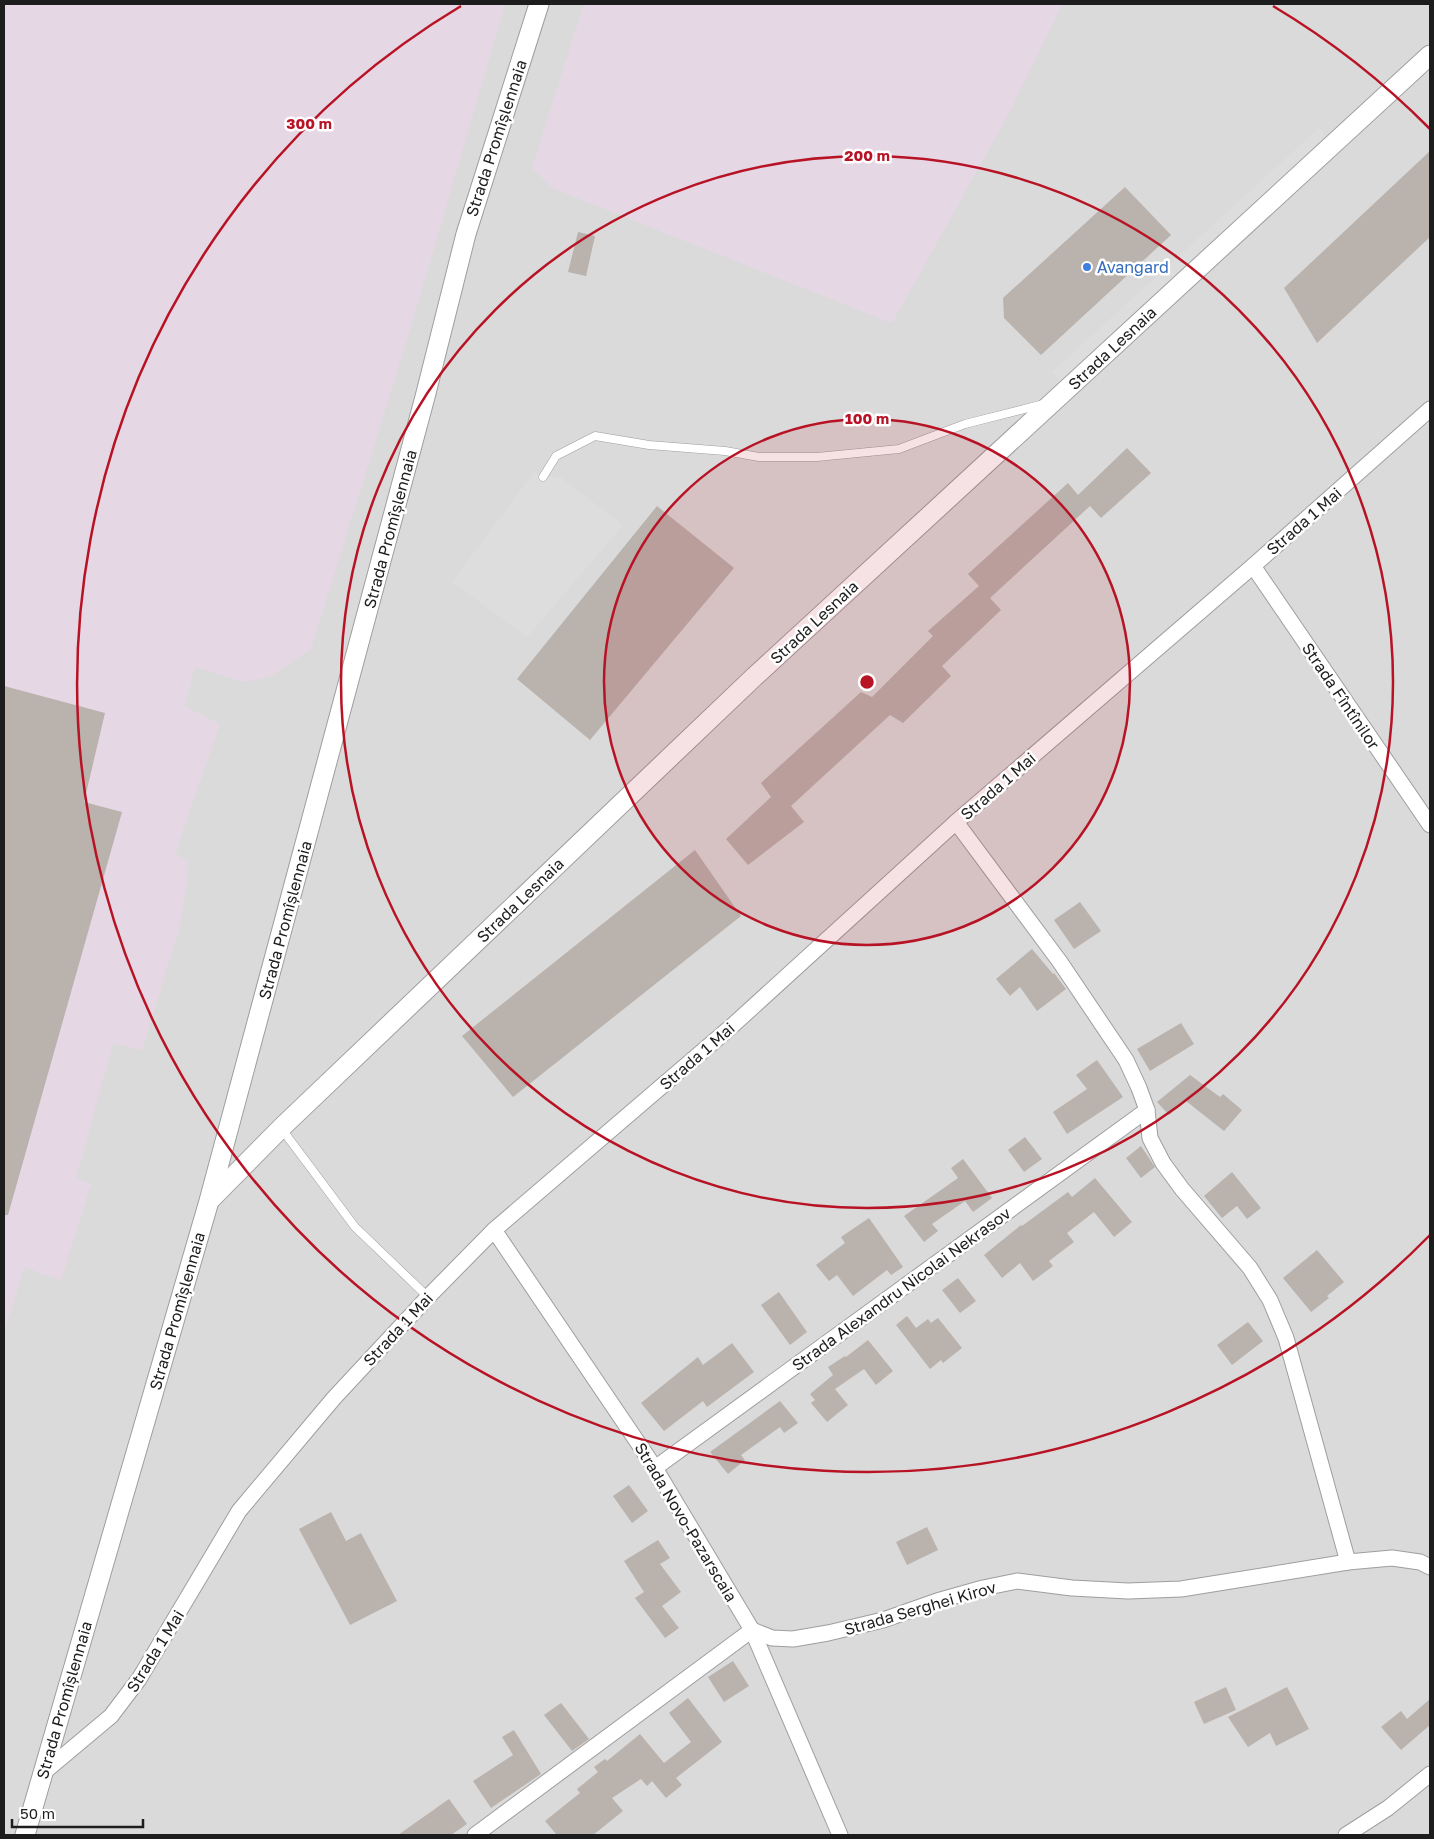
<svg xmlns="http://www.w3.org/2000/svg" width="1434" height="1839" font-family="'Golos Text',sans-serif">
	<rect width="100%" height="100%" fill="#ede9e4"/>
	<!-- residential -->
	<rect fill="#dbdada" x="4" y="4" width="1426" height="1831"/>
	<!-- industrial -->
	<g fill="#e6d7e5">
		<path d="M 4,4 L 505,4 L 410,330 L 311,649 L 271,676 L 244,682 L 195,667 L 184,706 L 220,724 L 175,853 L 188,861 L 186,889 L 179,929 L 142,1050 L 113,1043 L 76,1178 L 91,1184 L 61,1280 L 24,1267 L 4,1333 Z"/>
		<path d="M 584,4 L 1062,4 L 1009,113 L 892,323 L 552,188 L 532,168 Z"/>
	</g>
	<!-- parking -->
	<g fill="#ddd">
		<path d="M 1319,128 L 1324,133 L 1325,139 L 1063,384 L 1052,372 Z"/>
		<path d="M 534,472 L 543,477 L 560,477 L 623,525 L 527,637 L 452,582 Z"/>
	</g>
	<!-- building -->
	<g fill="#bab2ad">
		<path d="M 1430,151 L 1430,237 L 1317,343 L 1284,288 Z"/>
		<path d="M 1125,187 L 1171,235 L 1041,355 L 1004,318 L 1003,298 Z"/>
		<path d="M 578,232 L 595,236 L 586,276 L 568,272 Z"/>
		<path d="M 1127,448 L 1151,473 L 1101,518 L 1090,506 L 990,598 L 1001,610 L 942,666 L 951,676 L 903,723 L 890,715 L 791,806 L 804,822 L 748,865 L 726,839 L 771,797 L 761,783 L 861,692 L 872,697 L 933,636 L 928,631 L 979,586 L 968,574 L 1068,483 L 1078,495 Z"/>
		<path d="M 657,506 L 734,568 L 590,740 L 517,679 Z"/>
		<path d="M 4,686 L 105,713 L 84,802 L 122,812 L 8,1215 L 4,1215 Z"/>
		<path d="M 695,850 L 741,916 L 513,1097 L 462,1036 Z"/>
		<path d="M 1080,902 L 1101,931 L 1074,949 L 1054,920 Z"/>
		<path d="M 1032,949 L 1053,974 L 1054,973 L 1066,989 L 1037,1011 L 1020,987 L 1010,996 L 996,979 Z"/>
		<path d="M 1181,1023 L 1194,1044 L 1150,1071 L 1137,1049 Z"/>
		<path d="M 1097,1060 L 1123,1097 L 1067,1134 L 1053,1112 L 1087,1089 L 1076,1075 Z"/>
		<path d="M 1190,1075 L 1220,1097 L 1223,1094 L 1242,1110 L 1224,1131 L 1186,1101 L 1169,1115 L 1157,1102 Z"/>
		<path d="M 1025,1137 L 1042,1159 L 1024,1172 L 1008,1150 Z"/>
		<path d="M 1141,1146 L 1155,1167 L 1141,1178 L 1126,1158 Z"/>
		<path d="M 963,1159 L 992,1198 L 973,1212 L 965,1201 L 932,1224 L 938,1231 L 924,1242 L 904,1216 L 958,1178 L 951,1168 Z"/>
		<path d="M 1232,1172 L 1261,1208 L 1247,1219 L 1237,1206 L 1222,1218 L 1204,1196 Z"/>
		<path d="M 1095,1178 L 1132,1222 L 1114,1237 L 1094,1212 L 1067,1233 L 1074,1242 L 1049,1261 L 1053,1266 L 1033,1281 L 1020,1263 L 1002,1278 L 984,1255 L 1021,1225 L 1022,1226 L 1068,1192 L 1072,1197 Z"/>
		<path d="M 869,1218 L 903,1267 L 891,1275 L 887,1270 L 853,1296 L 837,1275 L 829,1281 L 816,1265 L 845,1243 L 841,1237 Z"/>
		<path d="M 1317,1250 L 1344,1282 L 1327,1296 L 1329,1298 L 1311,1312 L 1283,1278 Z"/>
		<path d="M 958,1278 L 976,1301 L 960,1313 L 942,1290 Z"/>
		<path d="M 779,1292 L 807,1332 L 790,1345 L 761,1305 Z"/>
		<path d="M 907,1316 L 916,1328 L 928,1319 L 931,1323 L 938,1318 L 962,1348 L 943,1363 L 941,1360 L 930,1369 L 896,1325 Z"/>
		<path d="M 1248,1322 L 1263,1341 L 1232,1365 L 1217,1345 Z"/>
		<path d="M 868,1340 L 893,1371 L 876,1385 L 864,1369 L 835,1389 L 848,1405 L 827,1422 L 811,1403 L 815,1400 L 810,1394 L 833,1375 L 828,1367 L 845,1356 L 846,1357 Z"/>
		<path d="M 732,1343 L 754,1372 L 707,1407 L 703,1401 L 664,1431 L 641,1403 L 698,1357 L 703,1365 Z"/>
		<path d="M 780,1401 L 798,1423 L 784,1433 L 780,1427 L 741,1455 L 745,1460 L 728,1474 L 710,1452 Z"/>
		<path d="M 629,1485 L 648,1511 L 632,1523 L 613,1496 Z"/>
		<path d="M 331,1512 L 346,1541 L 361,1533 L 397,1601 L 350,1625 L 299,1529 Z"/>
		<path d="M 927,1527 L 938,1550 L 907,1565 L 896,1542 Z"/>
		<path d="M 658,1540 L 670,1558 L 660,1564 L 681,1592 L 662,1606 L 679,1628 L 665,1638 L 635,1598 L 644,1592 L 624,1561 Z"/>
		<path d="M 733,1661 L 749,1686 L 724,1702 L 708,1677 Z"/>
		<path d="M 1226,1687 L 1236,1710 L 1204,1724 L 1194,1702 Z"/>
		<path d="M 1287,1687 L 1309,1729 L 1276,1746 L 1270,1733 L 1248,1747 L 1228,1717 Z"/>
		<path d="M 688,1698 L 722,1742 L 676,1778 L 682,1785 L 666,1798 L 652,1781 L 647,1786 L 641,1779 L 612,1798 L 623,1811 L 593,1835 L 557,1835 L 545,1821 L 580,1793 L 577,1789 L 598,1772 L 594,1767 L 605,1759 L 607,1761 L 640,1734 L 664,1763 L 691,1742 L 669,1713 Z"/>
		<path d="M 1430,1699 L 1430,1725 L 1401,1750 L 1381,1727 L 1401,1711 L 1407,1719 Z"/>
		<path d="M 561,1703 L 589,1739 L 572,1751 L 544,1715 Z"/>
		<path d="M 514,1730 L 541,1774 L 491,1808 L 473,1781 L 513,1755 L 502,1737 Z"/>
		<path d="M 449,1799 L 467,1824 L 451,1835 L 398,1835 Z"/>
	</g>
	<g fill="none" stroke-linecap="round" stroke-linejoin="round">
		<defs>
			<g id="service">
				<path d="M 543,477 L 556,456 L 595,436 L 649,445 L 725,451 L 759,457 L 817,457 L 899,449 L 965,424 L 1044,404"/>
				<path d="M 281,1128 L 355,1227 L 428,1297"/>
			</g>
			<g id="minor">
				<path d="M 1253,566 L 1430,825"/>
				<path d="M 956,822 L 1060,962 L 1126,1060 L 1139,1088 L 1147,1110 L 1150,1138 L 1163,1163 L 1182,1189 L 1250,1268 L 1270,1300 L 1286,1338 L 1348,1562"/>
				<path d="M 494,1230 L 655,1468 L 752,1630 L 840,1835"/>
				<path d="M 655,1468 L 1147,1110"/>
				<path d="M 43,1773 L 111,1716 L 139,1679 L 239,1511 L 334,1398 L 428,1297 L 494,1230 L 732,1026 L 956,822 L 1253,566 L 1430,409"/>
				<path d="M 475,1835 L 752,1630 L 772,1638 L 793,1639 L 828,1633 L 883,1620 L 937,1601 L 983,1588 L 1017,1581 L 1072,1588 L 1128,1591 L 1181,1589 L 1348,1562 L 1392,1558 L 1420,1562 L 1430,1567"/>
				<path d="M 1346,1835 L 1388,1808 L 1430,1774"/>
			</g>
			<g id="tertiary">
				<path d="M 210,1200 L 281,1128 L 753,678 L 1430,55"/>
				<path d="M 25,1835 L 209,1201 L 425,397 L 466,234 L 539,4"/>
			</g>
		</defs>
		<!-- service casing -->
		<use href="#service" stroke="#9e9e9e" stroke-width="9"/>
		<!-- minor casing -->
		<use href="#minor" stroke="#9e9e9e" stroke-width="17"/>
		<!-- tertiary casing -->
		<use href="#tertiary" stroke="#9e9e9e" stroke-width="21"/>
		<!-- service -->
		<use href="#service" stroke="#fff" stroke-width="8"/>
		<!-- minor -->
		<use href="#minor" stroke="#fff" stroke-width="15"/>
		<!-- tertiary -->
		<use href="#tertiary" stroke="#fff" stroke-width="19"/>
	</g>
	<!-- distance rings -->
	<circle cx="867" cy="682" r="263" fill="#b81325" fill-opacity=".12"/>
	<g fill="none" stroke="#b81325" stroke-width="2.5">
		<circle cx="867" cy="682" r="263"/>
		<circle cx="867" cy="682" r="526"/>
		<path d="M1430 1235A789 789 0 1 1 461 6M1273 6A789 789 0 0 1 1430 129"/>
	</g>
	<!-- markers -->
	<circle fill="#3f7fe0" stroke="#fff" stroke-width="2" cx="1087" cy="267" r="5"/>
	<g text-anchor="middle" dominant-baseline="central" stroke-width="5" stroke-linejoin="round" paint-order="stroke">
		<!-- street labels -->
		<g font-size="16" fill="#1d1d1d" stroke="#fff">
			<text transform="translate(496 138) rotate(-72)">Strada Promîșlennaia</text>
			<text transform="translate(1112 348) rotate(-43)">Strada Lesnaia</text>
			<text transform="translate(1304 521) rotate(-41)">Strada 1 Mai</text>
			<text transform="translate(390 529) rotate(-75)">Strada Promîșlennaia</text>
			<text transform="translate(814 622) rotate(-43)">Strada Lesnaia</text>
			<text transform="translate(1341 696) rotate(56)">Strada Fîntînilor</text>
			<text transform="translate(998 786) rotate(-41)">Strada 1 Mai</text>
			<text transform="translate(520 900) rotate(-44)">Strada Lesnaia</text>
			<text transform="translate(285 920) rotate(-75)">Strada Promîșlennaia</text>
			<text transform="translate(697 1056) rotate(-41)">Strada 1 Mai</text>
			<text transform="translate(901 1289) rotate(-36)">Strada Alexandru Nicolai Nekrasov</text>
			<text transform="translate(177 1311) rotate(-74)">Strada Promîșlennaia</text>
			<text transform="translate(398 1329) rotate(-47)">Strada 1 Mai</text>
			<text transform="translate(686 1522) rotate(59)">Strada Novo-Pazarscaia</text>
			<text transform="translate(920 1608) rotate(-16)">Strada Serghei Kirov</text>
			<text transform="translate(155 1651) rotate(-58)">Strada 1 Mai</text>
			<text transform="translate(64 1700) rotate(-74)">Strada Promîșlennaia</text>
		</g>
		<!-- shop labels -->
		<g font-size="16" fill="#366cbe" stroke="#fff" text-anchor="start">
			<text x="1097" y="267">Avangard</text>
		</g>
	</g>
	<circle cx="867" cy="682" r="8" fill="#b81325" stroke="#fff" stroke-width="2.5"/>
	<g font-size="15" text-anchor="middle" font-weight="bold" fill="#b81325" stroke="#fff" stroke-width="5" stroke-linejoin="round" paint-order="stroke">
		<text x="309" y="129">300 m</text>
		<text x="867" y="161">200 m</text>
		<text x="867" y="424">100 m</text>
	</g>
	<!-- border -->
	<rect width="1434" height="1839" fill="none" stroke="#1d1d1d" stroke-width="10"/>
	<!-- scale -->
	<path d="M12 1819v8h131v-8" fill="none" stroke="#1d1d1d" stroke-width="2.5"/>
	<text x="20" y="1819" font-size="15" fill="#1d1d1d" stroke="#ffffff" stroke-width="4" paint-order="stroke">50 m</text>
</svg>
